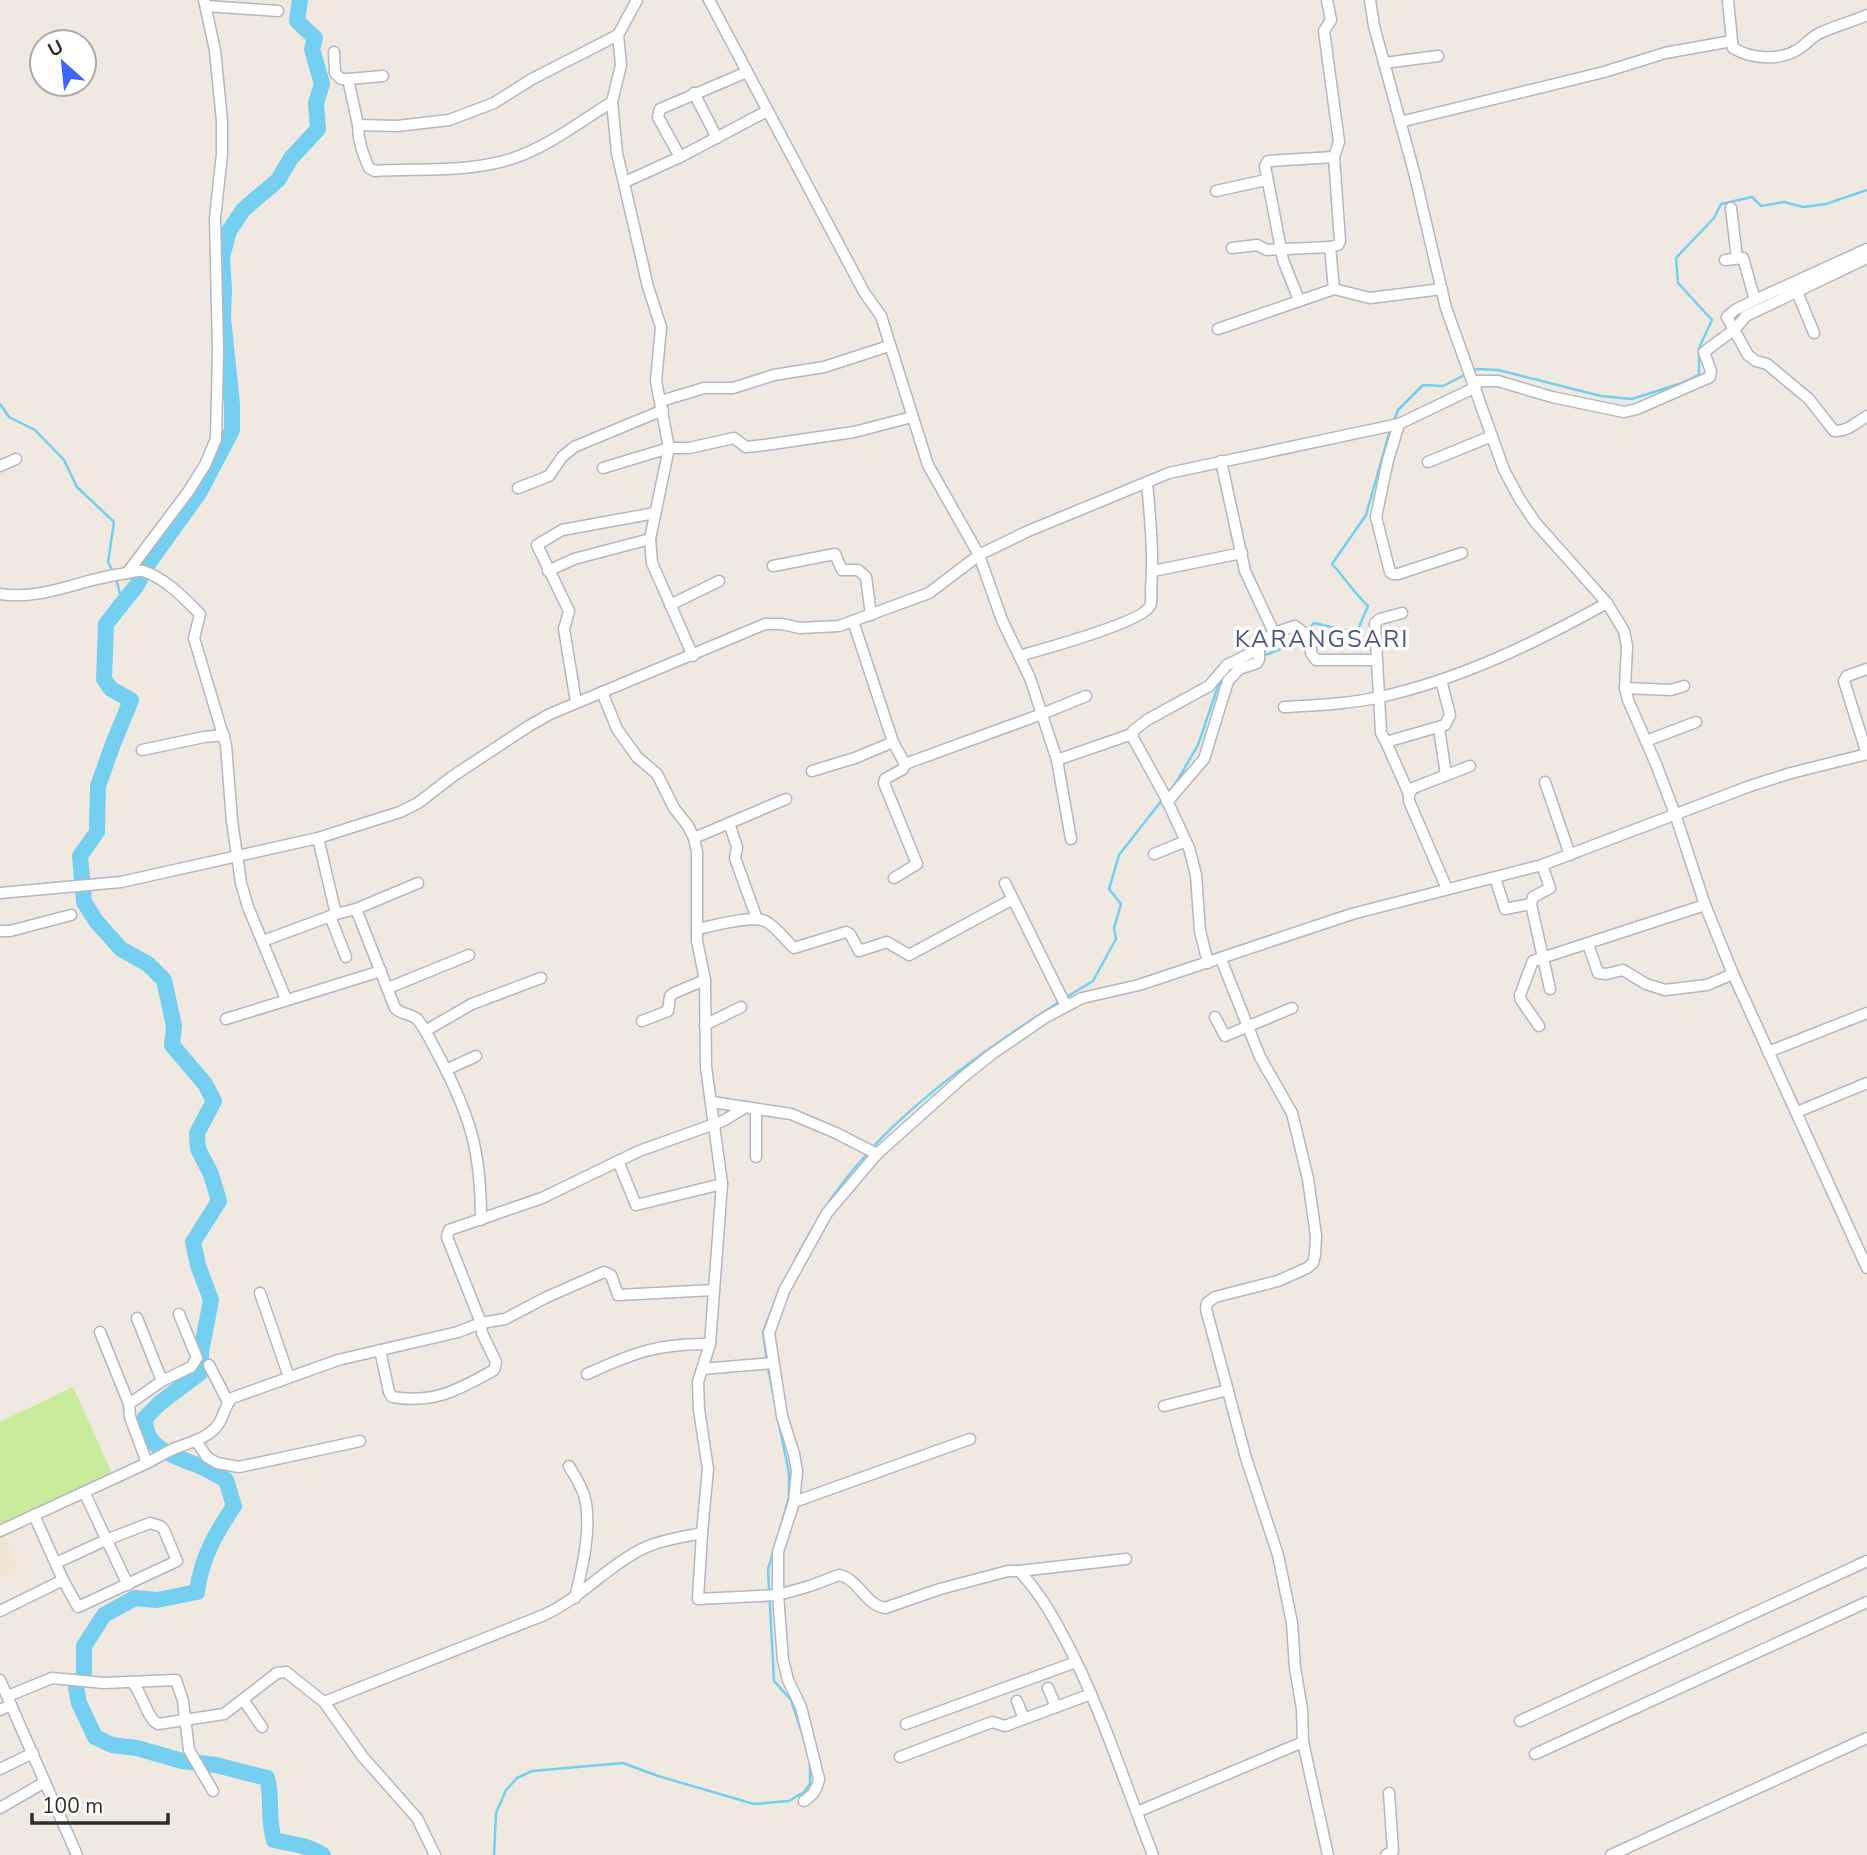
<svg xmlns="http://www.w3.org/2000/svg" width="1867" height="1855" font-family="'Nunito Sans',sans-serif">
	<rect width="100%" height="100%" fill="#efe9e1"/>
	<!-- education -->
	<path fill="#f0e6d1" d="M 3,1532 L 19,1571 L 0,1579 L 0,1534 Z"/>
	<!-- pitch -->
	<path fill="#c9ec9a" d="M 73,1387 L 112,1473 L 0,1524 L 0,1422 Z"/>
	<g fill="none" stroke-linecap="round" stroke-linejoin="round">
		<!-- stream -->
		<g stroke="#75cff0" stroke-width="2.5">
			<path d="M 0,404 L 9,417 L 35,430 L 64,460 L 77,487 L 114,522 L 108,562 L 113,572"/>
			<path d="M 1394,421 L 1398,410 L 1423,385 L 1443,386 L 1476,369 L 1498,370 L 1601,396 L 1632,399 L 1682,383 L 1699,375 L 1699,348 L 1712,320 L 1678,283 L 1676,258 L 1714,218 L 1721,204 L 1752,197 L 1761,206 L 1784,202 L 1803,207 L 1826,204 L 1867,190"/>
			<path d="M 116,578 L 122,602"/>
			<path d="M 1307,631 L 1314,623 L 1353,632 L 1359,627 L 1368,606 C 1354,593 1345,578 1332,564 L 1366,515 L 1390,430"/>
			<path d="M 1263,656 L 1296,643 L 1303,636"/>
			<path d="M 1166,795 L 1176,783 L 1198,745 L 1218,686 L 1234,666"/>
			<path d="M 1065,998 L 1093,981 L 1116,939 L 1114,928 L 1121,904 L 1109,889 L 1119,855 L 1162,800"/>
			<path d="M 872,1148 C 924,1092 995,1043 1059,1002"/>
			<path d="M 784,1282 C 807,1235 831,1192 868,1153"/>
			<path d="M 767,1361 L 763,1332 L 779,1291"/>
			<path d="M 768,1368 L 777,1413"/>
			<path d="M 778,1419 L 789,1473 L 789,1497 L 780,1529"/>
			<path d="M 773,1553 L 768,1569 L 774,1681 L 791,1700 L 805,1742"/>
			<path d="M 494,1855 L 496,1813 L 506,1790 L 517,1778 L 532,1771 L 623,1763 L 658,1776 L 754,1804 L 789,1801 L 804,1792 L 810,1784 L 810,1762"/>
		</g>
		<!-- river -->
		<path stroke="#75cff0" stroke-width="16" d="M 300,0 L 297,21 L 315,38 L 312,49 L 322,84 L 316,103 L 318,129 L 291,158 L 278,180 L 243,210 L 229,231 L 222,257 L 224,290 L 223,318 L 232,404 L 232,430 L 199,493 L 150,561 L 137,585 L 106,624 L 104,679 L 111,689 L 131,700 L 113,744 L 98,786 L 97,832 L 80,856 L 84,902 L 96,921 L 121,949 L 148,964 L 164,980 L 174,1026 L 172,1045 L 205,1084 L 214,1101 L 197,1133 L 198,1149 L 211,1174 L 219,1201 L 193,1242 L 198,1265 L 211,1300 L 201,1352 L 201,1372 L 160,1403 L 145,1418 C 144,1448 173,1456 197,1465 C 207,1469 217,1475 226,1480 L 234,1506 C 215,1534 201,1559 197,1592 L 157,1600 L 135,1598 L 104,1615 L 84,1646 L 84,1674 L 76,1688 L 79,1703 L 95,1737 L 112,1745 L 137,1748 L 182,1761 L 216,1765 L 267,1778 C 273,1799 267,1818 274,1840 C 294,1845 305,1844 323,1855"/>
		<defs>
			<g id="minor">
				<path d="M 637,0 L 618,35 L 621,65 L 612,102 L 617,153 L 648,287 L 661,327 L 656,381 L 669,448 L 650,539 L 652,563 L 693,656"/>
				<path d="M 709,0 L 864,292 L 881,316 L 928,465 L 979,555 L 1002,620 L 1030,678 L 1057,760 L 1071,839"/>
				<path d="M 1327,0 L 1331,20 L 1324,31 L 1339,142 L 1334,157 L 1340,241 L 1338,245 L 1330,247 L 1334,289"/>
				<path d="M 1370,0 L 1374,26 L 1414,172 L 1446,308 L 1504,470 L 1519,498 L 1535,522 L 1607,603 L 1624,631 L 1627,646 L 1625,688 L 1628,700 L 1656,764 L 1675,814 L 1705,905 L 1733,974 L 1867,1268"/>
				<path d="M 1728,0 L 1732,41"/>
				<path d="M 206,6 L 278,11"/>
				<path d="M 334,52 L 335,73 L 341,79 L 348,79 L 358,125 L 397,126 L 449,120 L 473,111 L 494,103 L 532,79 L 618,35"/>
				<path d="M 1384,63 L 1438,56"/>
				<path d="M 348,79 L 383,76"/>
				<path d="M 694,93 L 717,138"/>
				<path d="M 1400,122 L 1604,72 L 1665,53 L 1732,41 L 1733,48 C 1751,59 1779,61 1797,50 C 1806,45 1811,37 1820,33 C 1835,26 1851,22 1867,15"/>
				<path d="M 358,125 C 358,141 363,154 369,168 L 375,171 C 420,168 470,173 514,158 C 549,146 581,121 612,102"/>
				<path d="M 680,157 L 658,117 L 660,109 L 747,72"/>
				<path d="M 625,182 L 680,157 L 767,111"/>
				<path d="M 1216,191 L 1266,180"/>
				<path d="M 1731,208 L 1737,258"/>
				<path d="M 1232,248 L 1257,245 L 1267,250 L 1330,247"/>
				<path d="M 1867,249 L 1755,300 L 1735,310 L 1727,317 L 1748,355 L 1756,361 L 1767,364 L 1809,399 L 1834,431 C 1847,432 1857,422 1867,416"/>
				<path d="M 1725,260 L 1743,258 L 1755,300"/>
				<path d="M 1797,292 L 1814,333"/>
				<path d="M 1299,300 L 1283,260 L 1265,166 L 1268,161 L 1334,157"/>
				<path d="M 1218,329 L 1334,289 L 1370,298 L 1442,289"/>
				<path d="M 1473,381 L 1498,381 L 1552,397 L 1624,412 L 1637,409 L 1710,377 L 1711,371 L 1704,352 L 1735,329 L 1746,316 L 1867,258"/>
				<path d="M 661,401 L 704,388 L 733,388 L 774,375 L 824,367 L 889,346"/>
				<path d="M 1399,424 L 1388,460 L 1376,517 L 1390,572 L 1393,574 L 1398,574 L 1462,553"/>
				<path d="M 1221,461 L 1245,571 L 1274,633"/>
				<path d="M 1428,462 L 1492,436"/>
				<path d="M 0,466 L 16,459"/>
				<path d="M 603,468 L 669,448 L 689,448 L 734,438 L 746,447 L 765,445 L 854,432 L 912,417"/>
				<path d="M 518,488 L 549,476 L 562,457 L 574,447 L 663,410"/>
				<path d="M 773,566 L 835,554 L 842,570 L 858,570 L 866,577 L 871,615"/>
				<path d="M 548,571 L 574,559 L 650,539"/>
				<path d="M 1153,571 L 1242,553"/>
				<path d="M 127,573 L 188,492 L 205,465 L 216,439 L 218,351 L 215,218 L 222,154 L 222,121 L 215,50 L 204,0"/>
				<path d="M 0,594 C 42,601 81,579 122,574 C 129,573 137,570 143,571 C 165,578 184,598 200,614 L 194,638 L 226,745 L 232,821 L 241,883 L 248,907 L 286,999"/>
				<path d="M 670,605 L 719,581"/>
				<path d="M 853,621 L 893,742 L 905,764 L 1042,714 L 1086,696"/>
				<path d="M 1019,656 C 1040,650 1143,622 1150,606 C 1152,602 1151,594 1151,590 C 1154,553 1150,518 1147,482"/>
				<path d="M 1377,660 L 1381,733 L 1386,742 L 1445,725 L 1450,715 L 1441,680"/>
				<path d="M 1625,688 L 1671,690 L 1684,686"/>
				<path d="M 602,692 L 617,729 L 637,757 L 657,774 L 674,808 L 688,826 L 694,838 L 697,852 L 697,941 L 705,980 L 706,1067 L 722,1184 L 710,1344 L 698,1382 L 699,1410 L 708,1469 L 702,1533 L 698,1599 L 778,1595 L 810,1586 L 839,1575 C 859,1579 865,1605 885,1608 L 940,1589 L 1008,1571 L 1019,1571 C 1042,1595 1056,1622 1071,1651 C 1104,1717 1126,1787 1153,1855"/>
				<path d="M 576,702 L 564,629 L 569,611 L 537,545 L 562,530 L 655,513"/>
				<path d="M 1284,707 C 1316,705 1349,704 1380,697 C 1461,679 1535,643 1607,603"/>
				<path d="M 1439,728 L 1446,775"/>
				<path d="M 1646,741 L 1696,722"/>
				<path d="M 1386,742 L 1409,794"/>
				<path d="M 142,750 L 204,737 L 224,735"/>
				<path d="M 1867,754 L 1844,681 L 1847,676 L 1867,669"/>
				<path d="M 1057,760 L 1132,734"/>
				<path d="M 812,771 L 855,758 L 893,742"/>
				<path d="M 1545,782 L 1570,855"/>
				<path d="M 1167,802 L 1204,759 L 1228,681 L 1239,669 L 1257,663 L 1259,659 L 1259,649"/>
				<path d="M 729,823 L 737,847 L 735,858 L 757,919"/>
				<path d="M 318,838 L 336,914"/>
				<path d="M 694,838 L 786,799"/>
				<path d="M 1154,854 L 1186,841"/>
				<path d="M 1542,865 L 1550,888 L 1533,897 L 1531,904 L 1550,989"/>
				<path d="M 894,878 L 917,864 L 884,783 L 885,779 L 903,769 L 905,764"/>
				<path d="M 1495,878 L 1505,909 L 1531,904"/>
				<path d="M 1005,883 L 1066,1006"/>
				<path d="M 1447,889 L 1409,801 L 1409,794 L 1413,788 L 1470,766"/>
				<path d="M 0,893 L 121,882 L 318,838 L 400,812 L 418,803 L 453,776 L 529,726 L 550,714 L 765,624 L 782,624 L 800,628 L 839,626 L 929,593 L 979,555 L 1026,532 L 1169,473 L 1399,424 L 1476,387"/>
				<path d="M 356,909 L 418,883"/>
				<path d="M 330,916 L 346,957"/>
				<path d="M 697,929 C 713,926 751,915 765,921 C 777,927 785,940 794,948 L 846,932 L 850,934 L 859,951 L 887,942 L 909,955 L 1011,900"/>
				<path d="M 0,931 L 10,931 L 71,915"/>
				<path d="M 263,941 L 336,914 L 356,909 L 395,1008 C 401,1015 411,1013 418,1020 C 427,1031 433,1046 440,1058 C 471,1118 481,1152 481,1220"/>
				<path d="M 1588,944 L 1598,973 L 1606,974 L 1623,970 L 1646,984 L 1665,990 L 1707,985 L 1733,974"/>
				<path d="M 1221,959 L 1260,1057 L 1292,1113 L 1308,1179 L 1316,1236 L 1315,1255 L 1313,1263 L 1307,1268 L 1278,1281 L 1215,1297 L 1207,1303 L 1206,1309 L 1246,1458 L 1278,1555 L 1292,1623 L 1295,1668 L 1302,1709 L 1303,1742 L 1328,1855"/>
				<path d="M 1208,963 L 1200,931 L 1196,875 L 1189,848 L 1165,796 L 1133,738 L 1133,731 L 1147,720 L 1209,686 L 1227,665 L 1259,649 L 1266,639 L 1274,633 L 1295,626 L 1311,638 L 1311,653 L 1316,660 L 1377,660 L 1375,623 L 1380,619 L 1402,613"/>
				<path d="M 388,988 L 469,955"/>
				<path d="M 1215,1017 L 1225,1036 L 1292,1008"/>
				<path d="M 226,1019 L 381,971"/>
				<path d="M 642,1021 L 668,1011 L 670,996 L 674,993 L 705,980"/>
				<path d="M 705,1025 L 741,1007"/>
				<path d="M 1539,1026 L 1521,1000 L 1520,995 L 1533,961 L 1705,905"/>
				<path d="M 425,1031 L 472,1004 L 541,978"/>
				<path d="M 1768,1052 L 1867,1013"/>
				<path d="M 446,1070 L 476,1056"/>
				<path d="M 712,1102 L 791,1114 L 836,1133 L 877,1154"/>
				<path d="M 1797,1112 L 1867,1083"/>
				<path d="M 756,1157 L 756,1109"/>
				<path d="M 618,1161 L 636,1205 L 722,1184"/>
				<path d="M 260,1293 L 289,1377"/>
				<path d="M 137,1318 L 162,1381"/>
				<path d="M 100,1332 L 129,1404"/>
				<path d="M 380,1350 L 389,1392 L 392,1397 C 434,1404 458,1390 494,1370 L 496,1362 L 482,1333 L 481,1323 L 447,1237 L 449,1230 L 542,1198 L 639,1151 L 723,1121 L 746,1107"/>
				<path d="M 209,1365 L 228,1402"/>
				<path d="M 702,1369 L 773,1363"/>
				<path d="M 587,1374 C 633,1353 659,1343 710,1344"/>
				<path d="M 1164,1406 L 1228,1390"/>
				<path d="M 196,1441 L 207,1457 L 217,1463 L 239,1467 L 360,1441"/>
				<path d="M 147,1463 C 155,1459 163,1454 171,1450 C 186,1443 205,1440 216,1427 C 224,1419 224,1406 232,1398 L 338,1360 L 458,1332 L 481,1323 L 505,1319 L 547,1297 L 604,1272 L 611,1275 L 618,1295 L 714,1290"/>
				<path d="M 569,1466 C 574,1475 581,1485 584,1495 C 593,1525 582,1569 575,1598"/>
				<path d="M 85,1494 L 128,1585"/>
				<path d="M 794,1502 L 970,1439"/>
				<path d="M 34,1515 L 63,1580 L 78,1607 L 177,1561 L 164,1530 L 160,1526 L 150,1523 L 106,1540 L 56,1563"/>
				<path d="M 0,1531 L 147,1463 L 130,1417 L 129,1404 L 162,1381 L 191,1367 L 197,1358 L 179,1314"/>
				<path d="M 1019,1571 L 1126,1559"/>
				<path d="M 0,1611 L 63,1580"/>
				<path d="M 0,1680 L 77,1855"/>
				<path d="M 132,1682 C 143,1694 147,1719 158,1724 L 224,1714 L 277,1673 L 286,1672 L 324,1702 L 363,1757 L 417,1818 L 435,1855"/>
				<path d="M 1048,1688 L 1056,1707"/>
				<path d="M 8,1696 L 52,1678 L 104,1683 L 176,1680 L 183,1701 L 189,1750 L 213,1791"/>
				<path d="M 244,1701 L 262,1727"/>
				<path d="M 1017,1701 L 1024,1719"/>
				<path d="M 324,1702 L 544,1615 C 581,1598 607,1566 644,1548 C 661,1540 683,1537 702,1533"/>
				<path d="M 0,1710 L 11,1705"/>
				<path d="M 1520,1721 L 1867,1561"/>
				<path d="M 906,1724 L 1076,1662"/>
				<path d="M 1535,1754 L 1867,1602"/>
				<path d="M 900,1757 L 992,1722 L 1005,1726 L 1091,1694"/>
				<path d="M 0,1769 L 33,1753"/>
				<path d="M 804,1801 C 813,1795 817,1790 819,1779 L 801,1707 L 788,1680 L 783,1660 L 778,1595 L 778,1552 L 794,1502 L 797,1471 L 794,1454 L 782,1416 L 769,1333 L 784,1291 L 827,1213 L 877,1154 L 962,1078 L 992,1054 L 1046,1017 L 1082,998 L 1139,985 L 1352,914 L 1542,865 L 1750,786 L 1791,773 L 1867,754"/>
				<path d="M 0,1808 L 45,1782"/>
				<path d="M 1137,1812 L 1303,1742"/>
				<path d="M 1386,1855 L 1393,1851 L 1389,1793"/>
				<path d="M 1611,1855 L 1867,1738"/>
			</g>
		</defs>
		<!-- minor casing -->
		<use href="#minor" stroke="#b4b7c1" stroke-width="13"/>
		<!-- minor -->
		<use href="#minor" stroke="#fff" stroke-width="10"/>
	</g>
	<g text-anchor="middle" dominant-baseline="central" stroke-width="7" stroke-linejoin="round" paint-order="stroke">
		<!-- quarter labels -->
		<g font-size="24" letter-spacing="2" fill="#4d5680" stroke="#fff">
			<text x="1322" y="639">KARANGSARI</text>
		</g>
	</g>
	<!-- north arrow -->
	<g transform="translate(63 63) rotate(333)"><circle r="33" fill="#ffffff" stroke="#ababab" stroke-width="2"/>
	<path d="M0-5L12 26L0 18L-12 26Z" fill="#4264fb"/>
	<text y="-10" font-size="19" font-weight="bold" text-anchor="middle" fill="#2e2e2e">U</text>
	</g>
	<!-- scale -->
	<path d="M32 1813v10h136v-10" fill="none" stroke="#2e2e2e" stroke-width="3.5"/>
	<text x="42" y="1813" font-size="21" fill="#2e2e2e" stroke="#ffffff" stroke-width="5" paint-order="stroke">100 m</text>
</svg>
